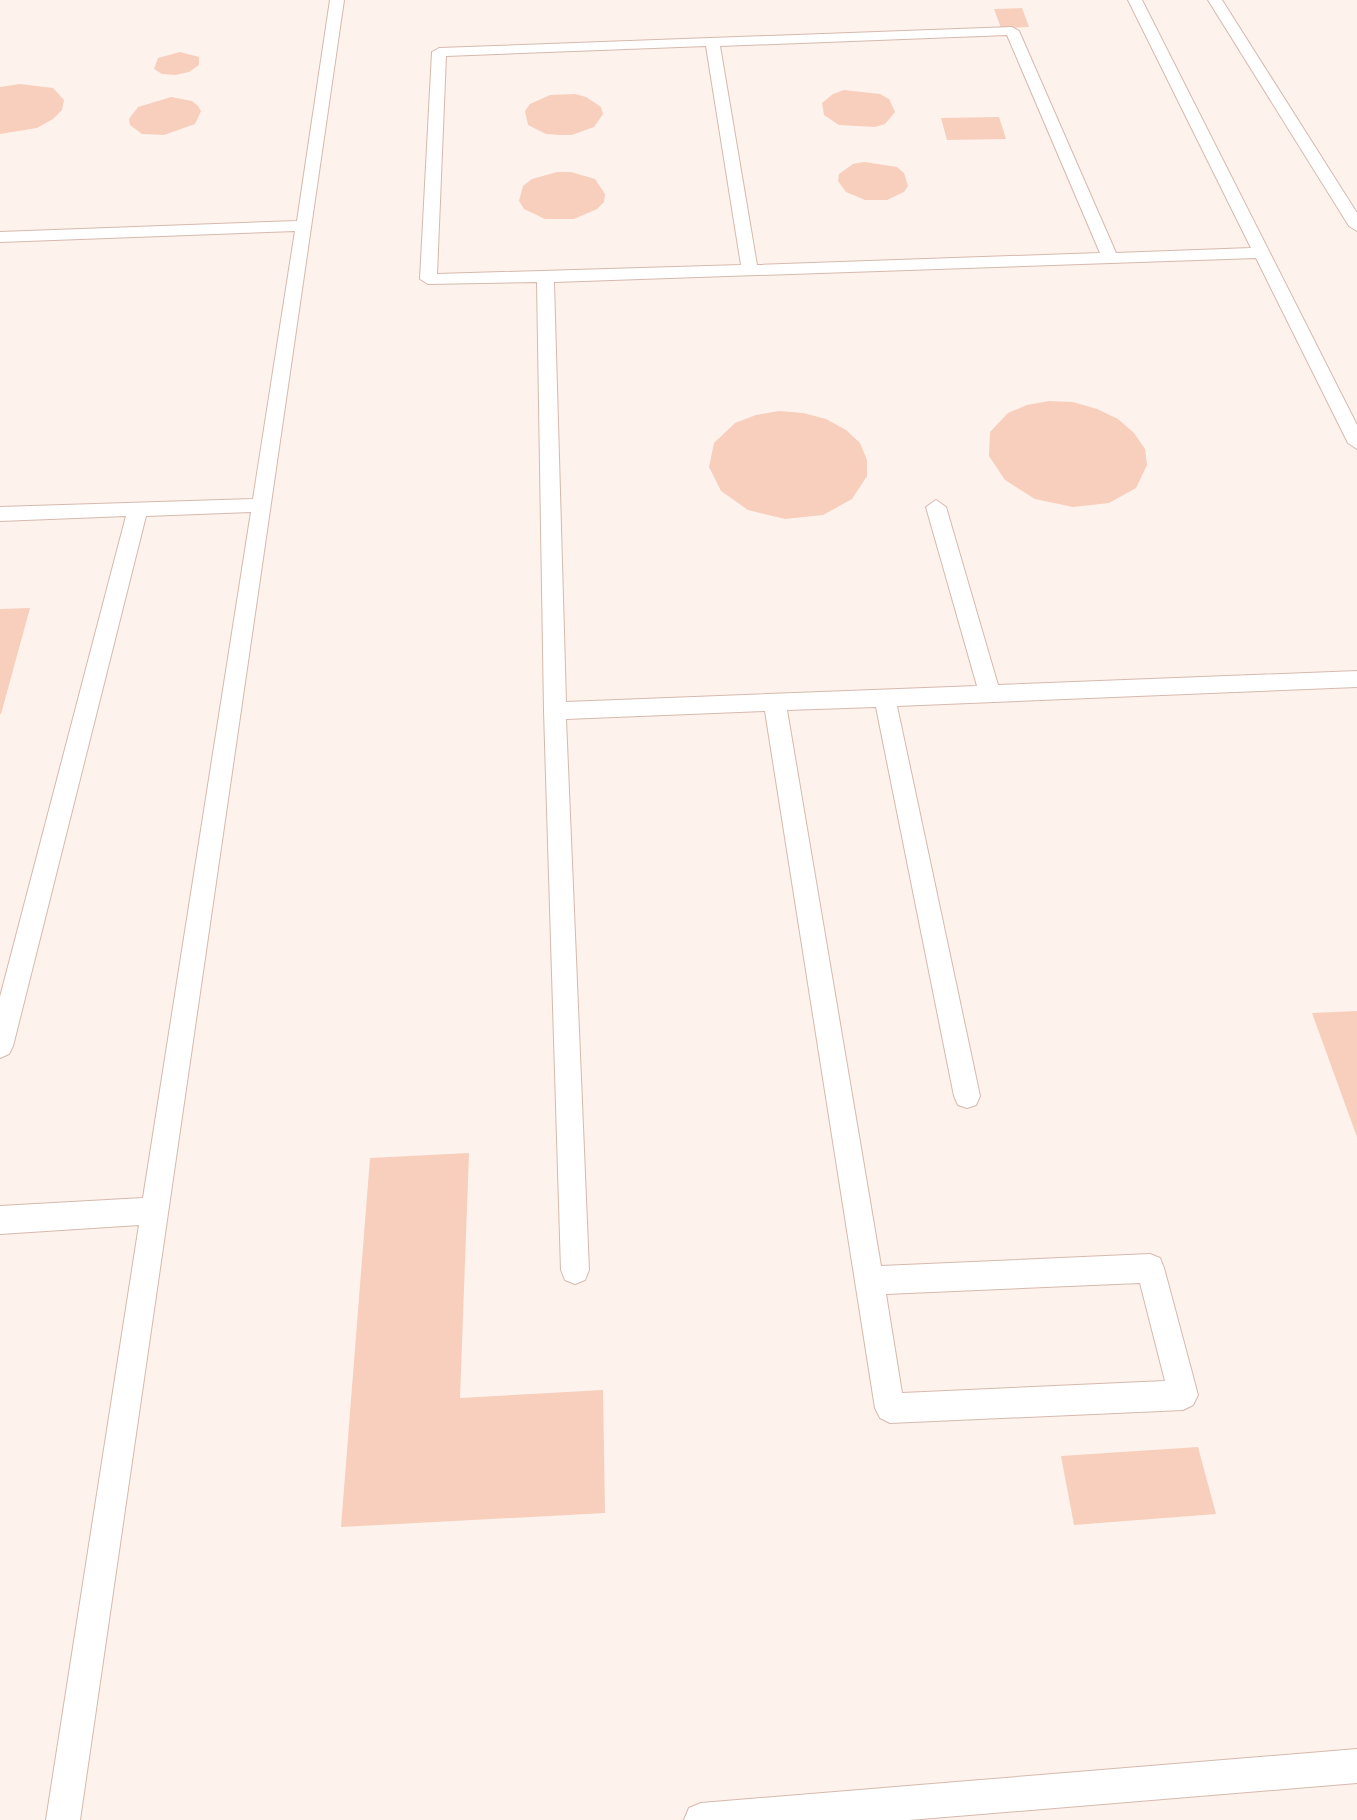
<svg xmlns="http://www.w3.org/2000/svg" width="1357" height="1820" font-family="'Playfair Display',serif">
	<rect width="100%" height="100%" fill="#fef2ed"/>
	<!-- building -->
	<g fill="#f7cfbc">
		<path d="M 1022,8 L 1029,27 L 1001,28 L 994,9 Z"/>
		<path d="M 180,52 L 199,57 L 199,65 L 189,72 L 175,75 L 162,74 L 154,69 L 158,58 Z"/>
		<path d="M 20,84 L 53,88 L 64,100 L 62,110 L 53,119 L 37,128 L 0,134 L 0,87 Z"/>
		<path d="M 844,90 L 880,94 L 889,99 L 895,112 L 885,124 L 875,127 L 839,125 L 824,115 L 822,103 L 833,94 Z"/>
		<path d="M 575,94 L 586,97 L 601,107 L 603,114 L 594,127 L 572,135 L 559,135 L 546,134 L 528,125 L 525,111 L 530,104 L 550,95 Z"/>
		<path d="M 171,97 L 192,101 L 198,106 L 201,111 L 195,124 L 164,135 L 142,134 L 130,125 L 129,119 L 138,107 Z"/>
		<path d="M 999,117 L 1006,139 L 947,140 L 941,118 Z"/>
		<path d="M 864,162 L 897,167 L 904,173 L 908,186 L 904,192 L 887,200 L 865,200 L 846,192 L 838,181 L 839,174 L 853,164 Z"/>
		<path d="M 557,172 L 571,172 L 595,179 L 605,194 L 604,202 L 597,209 L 574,219 L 545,219 L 524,209 L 519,201 L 523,186 L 532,179 Z"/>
		<path d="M 1049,401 L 1073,402 L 1097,409 L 1118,419 L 1134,433 L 1145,449 L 1147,465 L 1136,488 L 1109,503 L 1073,507 L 1035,499 L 1005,480 L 989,456 L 990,432 L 1008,413 L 1027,405 Z"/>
		<path d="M 779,411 L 803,413 L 826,419 L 846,430 L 860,443 L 867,460 L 867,476 L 852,499 L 823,515 L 785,519 L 748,510 L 721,491 L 709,467 L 714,443 L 735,423 L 756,415 Z"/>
		<path d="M 30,608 L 1,714 L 0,714 L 0,609 Z"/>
		<path d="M 1357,1011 L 1357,1137 L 1312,1013 Z"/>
		<path d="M 469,1153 L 460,1398 L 603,1390 L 605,1513 L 341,1527 L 370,1158 Z"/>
		<path d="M 1198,1447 L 1216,1514 L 1074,1525 L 1061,1456 Z"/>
	</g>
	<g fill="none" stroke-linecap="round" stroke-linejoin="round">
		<defs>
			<g id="lane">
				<path d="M 330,0 L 344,0 L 80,1820 L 46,1820 L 139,1225 L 0,1234 L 0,1206 L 143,1198 L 251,512 L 146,516 L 13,1046 L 9,1054 L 0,1058 L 0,997 L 126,516 L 0,521 L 0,507 L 253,499 L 295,231 L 0,242 L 0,232 L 297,221 Z"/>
				<path d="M 1128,0 L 1142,0 L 1357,425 L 1357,449 L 1348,443 L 1256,258 L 554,282 L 566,702 L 977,686 L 926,507 L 936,500 L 946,507 L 998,685 L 1357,671 L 1357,687 L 897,706 L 980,1096 L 976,1105 L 967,1108 L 958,1105 L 954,1096 L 876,707 L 787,710 L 881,1266 L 1150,1254 L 1160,1258 L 1164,1268 L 1198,1395 L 1193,1405 L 1183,1410 L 890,1423 L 880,1418 L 875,1408 L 765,711 L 566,719 L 589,1270 L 585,1280 L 575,1284 L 565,1280 L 561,1270 L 544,711 L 537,282 L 428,284 L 420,279 L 432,52 L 439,48 L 1012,27 L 1019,31 L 1116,253 L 1251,248 ZM 1007,35 L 1100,253 L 757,265 L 720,46 ZM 706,46 L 741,265 L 437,274 L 446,56 ZM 1140,1283 L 1165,1381 L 902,1393 L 886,1294 Z"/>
				<path d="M 1208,0 L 1222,0 L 1357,213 L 1357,231 L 1349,226 Z"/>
				<path d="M 1357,1749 L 1357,1783 L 909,1820 L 684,1820 L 689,1808 L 701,1803 Z"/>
			</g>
		</defs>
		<!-- lane casing -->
		<use href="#lane" stroke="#d6b9ad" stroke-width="2"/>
		<!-- lane -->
		<use href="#lane" fill="#fff" fill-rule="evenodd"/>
	</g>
</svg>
